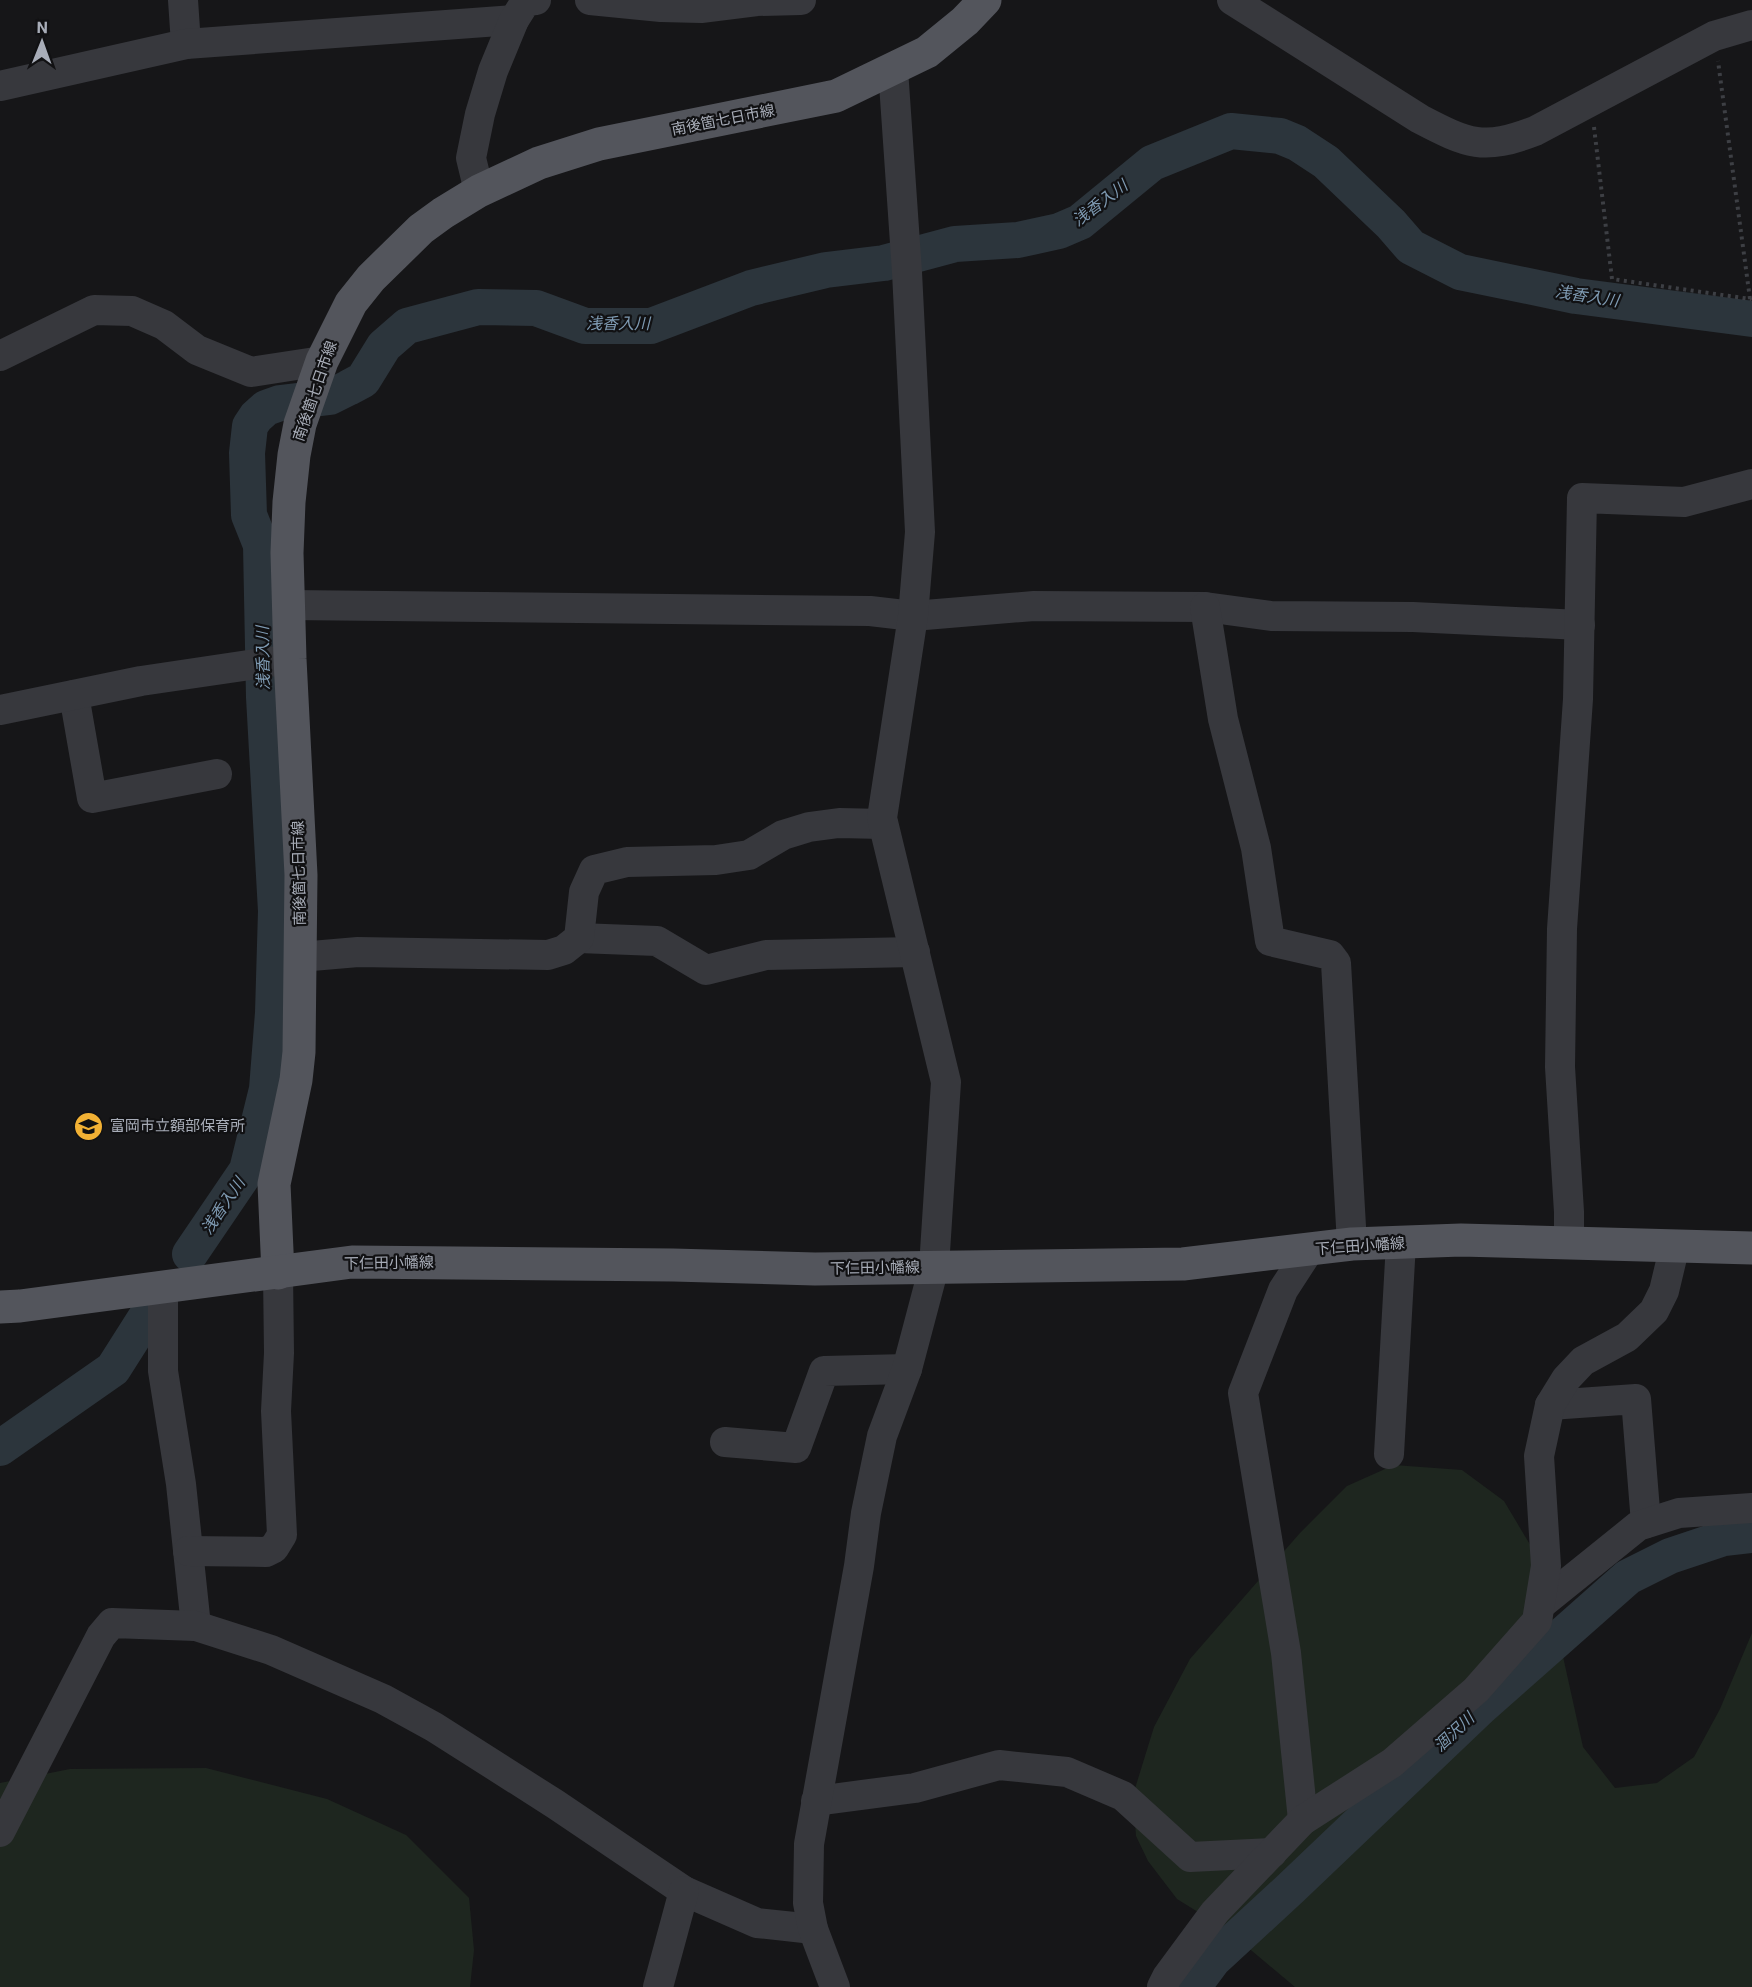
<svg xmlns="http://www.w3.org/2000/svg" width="1752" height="1987" font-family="Roboto,'Noto Sans JP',sans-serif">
	<rect width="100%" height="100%" fill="#161618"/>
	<!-- green -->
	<g fill="#1e261f">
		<path d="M 1394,1465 L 1462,1470 L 1504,1501 L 1535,1553 L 1562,1652 L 1583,1747 L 1615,1788 L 1657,1783 L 1694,1757 L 1720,1709 L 1752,1633 L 1752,1987 L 1295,1987 L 1227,1930 L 1177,1899 L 1148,1861 L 1136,1836 L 1133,1795 L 1154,1727 L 1190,1659 L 1300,1533 L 1347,1486 Z"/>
		<path d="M 206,1768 L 327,1799 L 406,1835 L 469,1898 L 474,1950 L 470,1987 L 0,1987 L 0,1783 L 70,1769 Z"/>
	</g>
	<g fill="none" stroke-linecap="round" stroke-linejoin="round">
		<!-- river -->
		<g stroke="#2c353c" stroke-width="36">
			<path d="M 190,1254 L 247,1170 L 267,1089 L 273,1013 L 276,911 L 264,697 L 261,545 L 249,515 L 247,453 L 250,426 L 256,417 L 266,408 L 280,403 L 330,397 L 348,388 L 363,380 L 384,346 L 407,326 L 478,307 L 536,308 L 585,326 L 651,326 L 751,288 L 826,270 L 884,263 L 955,244 L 1018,240 L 1059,231 L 1080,222 L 1152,163 L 1231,131 L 1280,136 L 1297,143 L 1326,162 L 1391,224 L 1411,247 L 1460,272 L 1576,296 L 1752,319"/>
			<path d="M 0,1448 L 113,1369 L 146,1317"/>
			<path d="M 1193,1987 L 1213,1960 L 1291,1888 L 1481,1707 L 1628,1577 L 1670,1556 L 1724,1538 L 1752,1535"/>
		</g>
		<!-- path -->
		<path stroke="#3d3f44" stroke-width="4" stroke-dasharray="3 4.5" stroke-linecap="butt" d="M 1594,127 L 1612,279 L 1750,299 L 1718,61"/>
		<!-- minor -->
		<g stroke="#37383d" stroke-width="30">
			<path d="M 183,0 L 186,44"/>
			<path d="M 590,0 L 661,7 L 701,8 L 757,1 L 801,0"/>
			<path d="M 1232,0 L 1420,119 C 1468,144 1483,151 1535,131 L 1714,36 L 1752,25"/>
			<path d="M 0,86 L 186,44 L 514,20"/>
			<path d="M 479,191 L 471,158 L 480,114 L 493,71 L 514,20 L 526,1 L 536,0"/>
			<path d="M 0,356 L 94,310 L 132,311 L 164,325 L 197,350 L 251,372 L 322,361"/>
			<path d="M 288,605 L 870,611 L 913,616 L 1034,606 L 1205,607 L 1271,616 L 1413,617 L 1580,625"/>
			<path d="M 1205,607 L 1223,719 L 1256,848 L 1270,941 L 1330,955 L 1336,963 L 1352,1244"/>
			<path d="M 74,695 L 92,798 L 217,774"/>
			<path d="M 0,710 L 141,681 L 290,659"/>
			<path d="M 579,938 L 657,941 L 706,970 L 766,955 L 915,952"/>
			<path d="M 300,957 L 358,952 L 548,955 L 564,950 L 579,938 L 584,892 L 594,870 L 627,862 L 716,860 L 749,855 L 783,835 L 809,827 L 839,823 L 883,824"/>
			<path d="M 1569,1243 L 1569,1212 L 1560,1067 L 1562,929 L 1578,699 L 1582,498 L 1684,502 L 1752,484"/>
			<path d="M 163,1288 L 163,1371 L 181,1484 L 196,1626"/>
			<path d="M 1550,1405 L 1636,1399 L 1646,1523"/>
			<path d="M 725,1442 L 796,1448 L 824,1371 L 907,1369"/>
			<path d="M 1389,1454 L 1401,1243"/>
			<path d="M 188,1551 L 266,1552 L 274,1548 L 282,1535 L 276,1411 L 279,1353 L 278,1273"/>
			<path d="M 1540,1605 L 1638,1526 L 1679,1513 L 1752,1508"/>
			<path d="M 816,1801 L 915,1788 L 999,1765 L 1067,1772 L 1123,1796 L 1190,1857 L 1272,1853"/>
			<path d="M 1303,1820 L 1286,1653 L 1243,1393 L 1283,1290 L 1309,1250"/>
			<path d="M 0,1832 L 101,1636 L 112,1623 L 196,1626 L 271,1650 L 383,1699 L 434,1727 L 555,1804 L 684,1891 L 757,1923 L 813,1929"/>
			<path d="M 658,1987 L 684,1891"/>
			<path d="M 835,1987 L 813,1929 L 808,1903 L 809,1844 L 859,1566 L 866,1513 L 882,1436 L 907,1369 L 934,1267 L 946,1082 L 882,818 L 913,616 L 920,532 L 907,272 L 893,69"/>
			<path d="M 1162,1987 L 1167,1977 L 1215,1912 L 1303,1820 L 1392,1763 L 1476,1690 L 1537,1621 L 1546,1566 L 1539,1456 L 1550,1405 L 1566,1379 L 1583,1361 L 1627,1337 L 1654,1311 L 1664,1291 L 1675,1245"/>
		</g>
		<!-- major -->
		<g stroke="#53555c" stroke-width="33">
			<path d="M 278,1273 L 274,1184 L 296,1080 L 299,1052 L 301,875 L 290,659 L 287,553 L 289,502 L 294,455 L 300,424 L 322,361 L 351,303 L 371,278 L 421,229 L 443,213 L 479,191 L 539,163 L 599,144 L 836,96 L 927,52 L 965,21 L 985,0"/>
			<path d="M 0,1307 L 20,1306 L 352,1262 L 673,1265 L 815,1269 L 1183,1264 L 1352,1244 L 1461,1240 L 1752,1248"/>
		</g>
	</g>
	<!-- icons -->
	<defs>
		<symbol id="school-disc" viewBox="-11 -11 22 22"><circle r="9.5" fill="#f2b134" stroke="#111113"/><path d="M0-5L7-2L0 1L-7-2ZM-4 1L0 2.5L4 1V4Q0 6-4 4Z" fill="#111"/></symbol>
	</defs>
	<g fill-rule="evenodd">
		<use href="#school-disc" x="72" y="1110" width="33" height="33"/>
	</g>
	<g text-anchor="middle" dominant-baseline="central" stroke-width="4.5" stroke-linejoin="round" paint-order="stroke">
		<!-- street labels -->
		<g font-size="15" fill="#a8adb8" stroke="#111113">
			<text transform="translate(723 120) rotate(-11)">南後箇七日市線</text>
			<text transform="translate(315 391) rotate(-71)">南後箇七日市線</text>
			<text transform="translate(299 873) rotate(-91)">南後箇七日市線</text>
			<text transform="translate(1360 1246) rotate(-4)">下仁田小幡線</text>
			<text transform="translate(389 1263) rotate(-1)">下仁田小幡線</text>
			<text transform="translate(875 1268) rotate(-1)">下仁田小幡線</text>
		</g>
		<!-- poi labels -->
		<g font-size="15" fill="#a8adb8" stroke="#111113" text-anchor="start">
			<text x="110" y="1126">富岡市立額部保育所</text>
		</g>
		<!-- water labels -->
		<g font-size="16" font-style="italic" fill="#7f9bb3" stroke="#111113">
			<text transform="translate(1100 203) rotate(-37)">浅香入川</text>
			<text transform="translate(1587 296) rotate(9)">浅香入川</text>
			<text x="618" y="323">浅香入川</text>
			<text transform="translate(263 658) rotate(-91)">浅香入川</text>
			<text transform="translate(223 1206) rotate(-56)">浅香入川</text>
			<text transform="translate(1454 1732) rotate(-43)">涸沢川</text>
		</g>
	</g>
	<!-- north arrow -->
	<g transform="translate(42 42) rotate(1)" stroke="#111113" stroke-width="4.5" paint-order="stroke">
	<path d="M0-4.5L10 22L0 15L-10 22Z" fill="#a8adb8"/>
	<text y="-9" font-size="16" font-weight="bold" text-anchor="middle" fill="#a8adb8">N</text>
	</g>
</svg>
